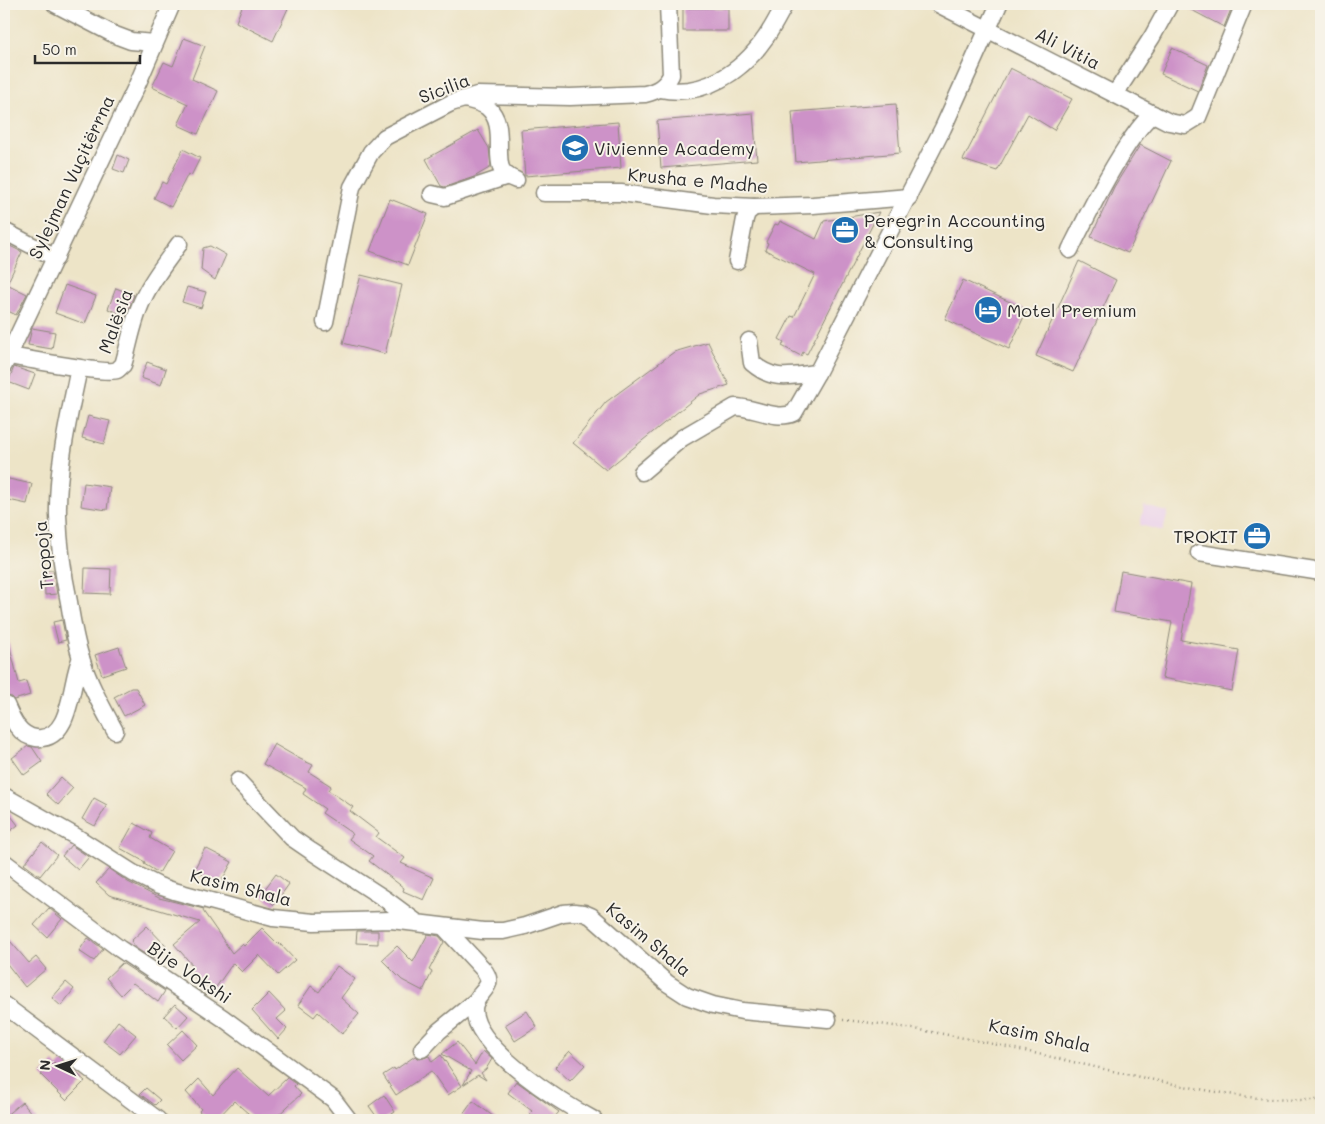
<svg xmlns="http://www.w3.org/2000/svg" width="1325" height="1124" font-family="Mali,sans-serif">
	<rect width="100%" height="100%" fill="#f7f3e8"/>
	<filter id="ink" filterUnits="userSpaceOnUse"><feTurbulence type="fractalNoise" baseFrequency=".02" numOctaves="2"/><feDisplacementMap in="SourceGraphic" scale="10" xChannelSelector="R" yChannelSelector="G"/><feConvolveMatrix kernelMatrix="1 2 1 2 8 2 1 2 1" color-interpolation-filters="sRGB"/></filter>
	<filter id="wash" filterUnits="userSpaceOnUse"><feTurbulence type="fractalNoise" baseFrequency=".0096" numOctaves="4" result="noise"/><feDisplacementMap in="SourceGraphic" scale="20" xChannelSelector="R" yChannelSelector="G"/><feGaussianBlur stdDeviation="1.12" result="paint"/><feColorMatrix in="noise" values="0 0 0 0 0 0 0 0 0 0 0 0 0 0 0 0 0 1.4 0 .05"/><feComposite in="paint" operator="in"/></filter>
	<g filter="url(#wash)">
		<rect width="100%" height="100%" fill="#ede4c7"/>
		<!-- built -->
		<path fill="#ebd1eb" d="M 1144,506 L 1168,512 L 1163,531 L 1140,525 Z"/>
		<g id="blocks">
			<!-- building -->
			<g fill="#cd92c8">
				<path d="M 243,4 L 290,4 L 273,41 L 236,22 Z"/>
				<path d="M 1180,4 L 1233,4 L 1224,27 Z"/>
				<rect x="683" y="8" width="45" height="23"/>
				<path d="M 184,38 L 205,46 L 192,79 L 218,91 L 198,134 L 178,125 L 188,104 L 152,87 L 164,62 L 173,66 Z"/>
				<path d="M 1172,48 L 1208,65 L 1198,91 L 1161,74 Z"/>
				<path d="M 1010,68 L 1072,99 L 1054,130 L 1028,114 L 997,171 L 963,160 Z"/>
				<path d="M 896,104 L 900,153 L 796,162 L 792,112 Z"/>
				<path d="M 753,113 L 757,160 L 661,168 L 657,121 Z"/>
				<path d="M 618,122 L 621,168 L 525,176 L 521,130 Z"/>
				<path d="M 478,130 L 489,148 L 491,167 L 474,177 L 445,187 L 441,186 L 426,159 Z"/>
				<path d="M 1140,145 L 1171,161 L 1128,253 L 1091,237 L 1114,187 Z"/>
				<path d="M 183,149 L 200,158 L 191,176 L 188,174 L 171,207 L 154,198 L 162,182 L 166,184 Z"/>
				<path d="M 118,155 L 129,160 L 124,173 L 113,169 Z"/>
				<path d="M 390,199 L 428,214 L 408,265 L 370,251 Z"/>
				<path d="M 879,212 L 807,354 L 803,352 L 801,356 L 782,346 L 784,342 L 779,339 L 791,316 L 794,317 L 815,274 L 765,250 L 768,243 L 766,242 L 775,224 L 778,225 L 780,221 L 816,239 L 824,221 Z"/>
				<path d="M 10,246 L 22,252 L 7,284 L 27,294 L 16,315 L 4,309 L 4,259 Z"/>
				<path d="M 210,246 L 226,255 L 215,280 L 201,270 L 203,248 Z"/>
				<path d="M 1079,261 L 1116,280 L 1073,372 L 1036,356 Z"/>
				<path d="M 361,275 L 402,285 L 385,354 L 343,343 Z"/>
				<path d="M 963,280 L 1027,310 L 1009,349 L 945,319 Z"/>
				<path d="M 65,285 L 96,296 L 85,324 L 55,313 Z"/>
				<path d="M 187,287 L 206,292 L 201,308 L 182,302 Z"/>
				<path d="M 116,288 L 134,295 L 126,316 L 108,309 Z"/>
				<path d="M 32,328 L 55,332 L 52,349 L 28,345 Z"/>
				<path d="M 708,342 L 729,385 L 700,394 L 606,470 L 573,443 L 606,402 L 674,352 Z"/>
				<path d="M 147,362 L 166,369 L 161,385 L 141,378 Z"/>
				<path d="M 14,367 L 35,374 L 29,390 L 8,382 Z"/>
				<path d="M 88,416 L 110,421 L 104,444 L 82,438 Z"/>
				<path d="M 4,478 L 32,484 L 27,504 L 4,499 Z"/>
				<path d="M 84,483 L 110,487 L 107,510 L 81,506 Z"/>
				<path d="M 85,568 L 111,569 L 110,594 L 84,593 Z"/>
				<path d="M 44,570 L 53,570 L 57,594 L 45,595 Z"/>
				<path d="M 1121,571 L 1191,584 L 1181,640 L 1239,650 L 1232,691 L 1162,678 L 1172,622 L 1114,612 Z"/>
				<path d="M 62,620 L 66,640 L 58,642 L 53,622 Z"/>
				<path d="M 4,640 L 8,640 L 19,683 L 26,681 L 30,695 L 14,700 L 12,697 L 4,696 Z"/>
				<path d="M 119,647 L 126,667 L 102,675 L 95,655 Z"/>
				<path d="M 131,688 L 136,688 L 145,705 L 124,716 L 114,697 Z"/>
				<path d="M 274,744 L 300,759 L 313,765 L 309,772 L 331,786 L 328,790 L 353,807 L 350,811 L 379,833 L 376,837 L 405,858 L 401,863 L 434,878 L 424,900 L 403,891 L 404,888 L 369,861 L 373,856 L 349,839 L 353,834 L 322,813 L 325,809 L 303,794 L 306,788 L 263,764 Z"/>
				<path d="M 28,746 L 32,747 L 42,762 L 24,775 L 12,758 Z"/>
				<path d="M 61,777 L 73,788 L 58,805 L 46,794 Z"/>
				<path d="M 94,798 L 107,805 L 95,826 L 82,819 Z"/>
				<path d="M 4,807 L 18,825 L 4,836 Z"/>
				<path d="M 134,823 L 152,833 L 150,838 L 172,851 L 159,873 L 144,864 L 145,862 L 120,848 Z"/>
				<path d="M 42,842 L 57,855 L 40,876 L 24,864 Z"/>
				<path d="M 71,845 L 89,857 L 78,870 L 62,856 Z"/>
				<path d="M 205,848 L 232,862 L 220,884 L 194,870 Z"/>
				<path d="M 109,869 L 128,882 L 159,898 L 204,909 L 203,911 L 232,953 L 242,944 L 244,946 L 262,928 L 278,944 L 279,943 L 295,960 L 278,975 L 259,955 L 242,972 L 233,963 L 214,990 L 189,973 L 193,966 L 174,944 L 200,922 L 109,895 L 96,883 Z"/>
				<path d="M 276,874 L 289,884 L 274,905 L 261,894 Z"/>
				<path d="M 49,908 L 62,919 L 47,937 L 34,925 Z"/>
				<path d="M 147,926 L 166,946 L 153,959 L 137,949 L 131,941 Z"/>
				<path d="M 357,931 L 378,931 L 378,944 L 356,943 Z"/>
				<path d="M 4,934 L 29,963 L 36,957 L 46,969 L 25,987 L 4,960 Z"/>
				<path d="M 428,934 L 439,936 L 444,942 L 429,970 L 432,972 L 423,991 L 402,980 L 382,960 L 397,946 L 413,962 Z"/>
				<path d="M 88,938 L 103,949 L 94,961 L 79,951 Z"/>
				<path d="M 122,963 L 165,991 L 158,1002 L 133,983 L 121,995 L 106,978 Z"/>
				<path d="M 337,966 L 355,979 L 341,998 L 359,1014 L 342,1034 L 318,1012 L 314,1017 L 298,1005 L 311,986 L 319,992 Z"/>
				<path d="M 66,982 L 74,989 L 61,1006 L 52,998 Z"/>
				<path d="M 269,993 L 286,1011 L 277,1019 L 287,1029 L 278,1039 L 252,1010 Z"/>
				<path d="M 175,1004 L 188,1016 L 177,1028 L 164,1016 Z"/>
				<path d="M 527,1011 L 537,1027 L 515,1041 L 505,1025 Z"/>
				<path d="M 118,1021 L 136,1035 L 120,1054 L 103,1041 Z"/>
				<path d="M 183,1030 L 197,1045 L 181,1060 L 167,1045 Z"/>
				<path d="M 457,1042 L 475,1065 L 483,1051 L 492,1059 L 486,1069 L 481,1073 L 486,1080 L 478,1075 L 463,1085 L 471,1071 L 442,1054 Z"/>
				<path d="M 570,1051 L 585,1065 L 570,1081 L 555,1067 Z"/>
				<path d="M 441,1055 L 462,1086 L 448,1095 L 431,1071 L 396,1095 L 383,1075 L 394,1068 L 395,1070 L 415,1056 L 420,1059 L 429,1056 L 432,1062 Z"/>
				<path d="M 63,1061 L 85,1081 L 66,1100 L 41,1075 L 54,1062 L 58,1067 Z"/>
				<path d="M 237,1068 L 268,1096 L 287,1078 L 296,1084 L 294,1086 L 301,1094 L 273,1120 L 256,1120 L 234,1101 L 216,1120 L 209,1120 L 199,1111 L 201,1109 L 186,1092 L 199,1079 L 213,1095 Z"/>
				<path d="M 516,1081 L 559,1112 L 552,1120 L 538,1120 L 530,1113 L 532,1111 L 508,1093 Z"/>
				<path d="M 146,1088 L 160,1100 L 155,1105 L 140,1094 Z"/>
				<path d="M 384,1095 L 395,1112 L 383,1120 L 379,1120 L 369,1106 Z"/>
				<path d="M 473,1101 L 498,1120 L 459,1120 Z"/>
				<path d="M 22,1102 L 37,1120 L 4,1120 L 4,1117 Z"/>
			</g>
		</g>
	</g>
	<g filter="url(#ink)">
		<use href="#blocks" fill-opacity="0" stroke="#8c8879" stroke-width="1"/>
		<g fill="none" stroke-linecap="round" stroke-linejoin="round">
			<defs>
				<g id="minor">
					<path d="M 55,4 L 115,35 L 131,41 L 154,43"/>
					<path d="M 938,4 L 1153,114 L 1169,122 L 1185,125 L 1198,117 L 1244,4"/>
					<path d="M 660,89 C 703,98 742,72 766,37 C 773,27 779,15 785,4"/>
					<path d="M 1115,94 L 1152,37 L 1170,4"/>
					<path d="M 465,99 C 472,101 482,103 487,107 C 506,123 495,150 501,168 C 504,175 510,178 516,180"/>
					<path d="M 544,193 L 621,193 L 713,205 L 754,207 L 813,205 L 909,197"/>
					<path d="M 432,194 L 445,197 L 508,176"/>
					<path d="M 4,231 L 56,258"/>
					<path d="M 1070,250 C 1088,214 1106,177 1128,144 C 1136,133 1142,122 1153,114"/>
					<path d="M 737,261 L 745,219 L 747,213 L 754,207"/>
					<path d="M 325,322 L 352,187 L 371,152 L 385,137 L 451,103 L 477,95 L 570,97 L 645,94 C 657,91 665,87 671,75 L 668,4"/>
					<path d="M 749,341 L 752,363 C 774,382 790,376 817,373"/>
					<path d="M 8,356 C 25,358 107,375 117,370 C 119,369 121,366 123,365 C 130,342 133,318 144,297 C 153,278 167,261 179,244"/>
					<path d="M 4,365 L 137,85 L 172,4"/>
					<path d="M 79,368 C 69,416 57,466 58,515 C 59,545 63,574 69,602 C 72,621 75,640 81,658 C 89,684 102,707 115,731"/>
					<path d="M 642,472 L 682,438 L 735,407 C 754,407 776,421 794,413 L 817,373 L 943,128 L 999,4"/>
					<path d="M 1199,553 L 1321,572"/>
					<path d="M 6,705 C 12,719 19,736 36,738 C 73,742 70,679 81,658"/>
					<path d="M 238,781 L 292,838 L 311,851 L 385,899 L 416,922"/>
					<path d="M 4,796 L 75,836 L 133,873 L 159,886 L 174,891 L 273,918 L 314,922 L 391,920 L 483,931 L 503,931 L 525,926 L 563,913 L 574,912 L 584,913 L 591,916 L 667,983 L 687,996 L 713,1005 L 742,1011 L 828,1019"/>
					<path d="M 4,862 L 120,949 L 223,1018 L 322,1091 L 333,1099 L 349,1120"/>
					<path d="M 445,928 L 483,969 C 499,988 474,992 474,1009 C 474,1049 562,1103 594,1120"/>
					<path d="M 4,1005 L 158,1120"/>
					<path d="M 422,1049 L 439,1031 L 476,1001"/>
				</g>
			</defs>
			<!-- minor casing -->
			<use href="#minor" stroke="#8c8879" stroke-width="19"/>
			<!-- path -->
			<g stroke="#8c8879" stroke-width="2.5" stroke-dasharray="1 4" stroke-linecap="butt">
				<path d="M 916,4 L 924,7"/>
				<path d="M 843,1020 C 980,1032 1113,1078 1249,1097 C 1273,1100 1297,1100 1321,1100"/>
			</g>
			<!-- minor -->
			<use href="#minor" stroke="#fff" stroke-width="16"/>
		</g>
	</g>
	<!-- icons -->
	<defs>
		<symbol id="school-disc" viewBox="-11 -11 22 22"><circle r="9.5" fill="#1f6fb2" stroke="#f7f3e8"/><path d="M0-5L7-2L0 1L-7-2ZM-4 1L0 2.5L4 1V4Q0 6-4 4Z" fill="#fff"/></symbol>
		<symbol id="office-disc" viewBox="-11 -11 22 22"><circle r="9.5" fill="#1f6fb2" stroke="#f7f3e8"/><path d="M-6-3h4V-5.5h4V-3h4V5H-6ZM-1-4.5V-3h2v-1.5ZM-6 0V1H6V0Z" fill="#fff"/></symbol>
		<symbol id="hotel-disc" viewBox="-11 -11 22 22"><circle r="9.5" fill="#1f6fb2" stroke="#f7f3e8"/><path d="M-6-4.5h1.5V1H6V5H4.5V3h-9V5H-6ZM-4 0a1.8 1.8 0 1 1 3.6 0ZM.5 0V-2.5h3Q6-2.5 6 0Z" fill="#fff"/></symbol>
	</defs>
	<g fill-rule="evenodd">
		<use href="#school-disc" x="559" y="132" width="32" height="32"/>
		<use href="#office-disc" x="829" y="214" width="32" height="32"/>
		<use href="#hotel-disc" x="972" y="294" width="32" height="32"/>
		<use href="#office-disc" x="1241" y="520" width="32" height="32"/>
	</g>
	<g text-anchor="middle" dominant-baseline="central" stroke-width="4" stroke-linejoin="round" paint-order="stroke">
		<!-- street labels -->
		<g font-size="18" fill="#2b2b2b" stroke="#f7f3e8">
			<text transform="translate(1068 48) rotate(27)">Ali Vitia</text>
			<text transform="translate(444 88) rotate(-21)">Sicilia</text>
			<text transform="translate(71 177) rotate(-65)">Sylejman Vuçitërrna</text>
			<text transform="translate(698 180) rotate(5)">Krusha e Madhe</text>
			<text transform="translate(115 321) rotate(-70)">Malësia</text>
			<text transform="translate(43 555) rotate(-96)">Tropoja</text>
			<text transform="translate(241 887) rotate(14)">Kasim Shala</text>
			<text transform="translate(649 939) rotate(40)">Kasim Shala</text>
			<text transform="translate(190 972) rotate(34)">Bije Vokshi</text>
			<text transform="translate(1040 1035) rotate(12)">Kasim Shala</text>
		</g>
		<!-- poi labels -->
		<g font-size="18" fill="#2b2b2b" stroke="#f7f3e8" text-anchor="start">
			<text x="594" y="148">Vivienne Academy</text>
			<text x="864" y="220">Peregrin Accounting<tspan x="864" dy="21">&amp; Consulting</tspan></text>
			<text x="1007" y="310">Motel Premium</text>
			<text x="1238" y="536" text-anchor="end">TROKIT</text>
		</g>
	</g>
	<!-- margin -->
	<rect width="1325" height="1124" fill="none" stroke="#f7f3e8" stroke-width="20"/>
	<!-- north arrow -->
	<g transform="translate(58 1066) rotate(274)" stroke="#f7f3e8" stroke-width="4" paint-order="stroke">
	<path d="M0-4L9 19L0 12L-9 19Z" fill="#2b2b2b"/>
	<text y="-8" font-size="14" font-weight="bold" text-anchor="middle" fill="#2b2b2b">N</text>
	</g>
	<!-- scale -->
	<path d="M35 55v8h105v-8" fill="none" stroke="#2b2b2b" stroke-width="2.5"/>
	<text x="42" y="55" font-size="15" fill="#2b2b2b" stroke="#f7f3e8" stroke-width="4" paint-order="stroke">50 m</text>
</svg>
